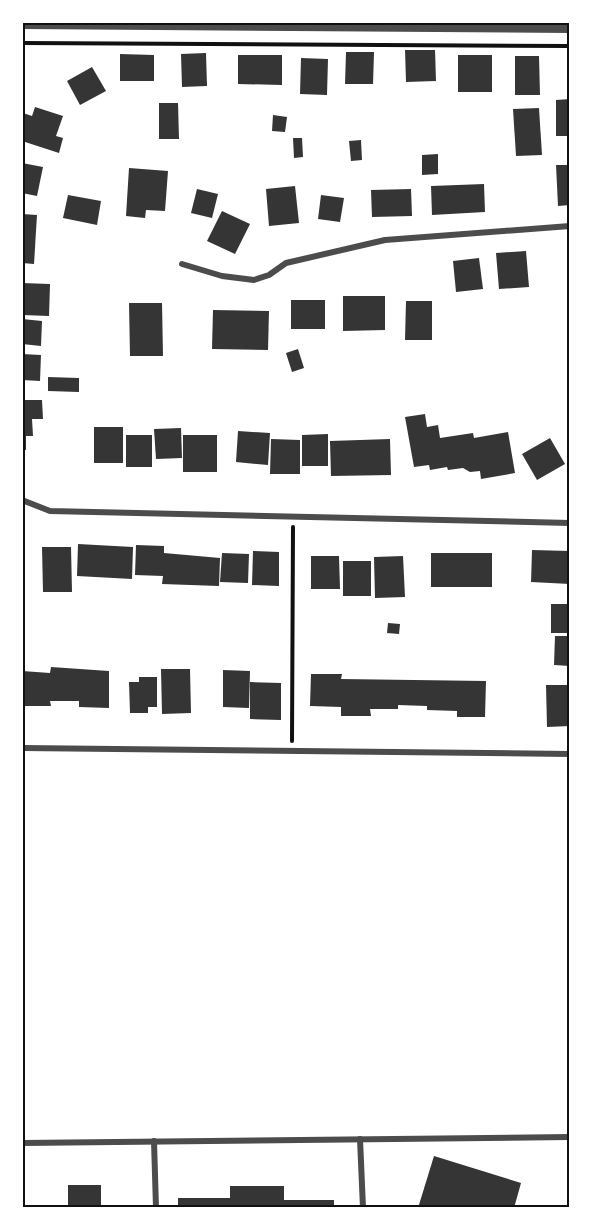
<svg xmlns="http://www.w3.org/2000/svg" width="592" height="1230" font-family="'Open Sans',sans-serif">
	<rect width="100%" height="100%" fill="#fff"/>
	<!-- building -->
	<g fill="#353535">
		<path d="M 405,50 L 435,50 L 436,81 L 406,82 Z"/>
		<path d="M 346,52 L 374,52 L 373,84 L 345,84 Z"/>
		<path d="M 206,53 L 207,86 L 182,87 L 181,54 Z"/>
		<path d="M 120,54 L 154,55 L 154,81 L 120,81 Z"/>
		<path d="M 238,55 L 282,55 L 282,85 L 238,84 Z"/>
		<rect x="458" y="55" width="34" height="37"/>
		<path d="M 515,56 L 539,56 L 540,95 L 515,95 Z"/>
		<path d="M 301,58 L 328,59 L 327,95 L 300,94 Z"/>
		<path d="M 92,67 L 106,91 L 80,105 L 67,81 Z"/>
		<path d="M 570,99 L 570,136 L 556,136 L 556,100 Z"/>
		<path d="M 159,103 L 178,103 L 179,139 L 159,139 Z"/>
		<path d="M 35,107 L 63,116 L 56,136 L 63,138 L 59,153 L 22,141 L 23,113 L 32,116 Z"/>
		<path d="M 539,108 L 542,155 L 516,156 L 513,109 Z"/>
		<path d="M 273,115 L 287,117 L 285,132 L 272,131 Z"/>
		<path d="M 293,138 L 302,138 L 303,157 L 294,158 Z"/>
		<path d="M 361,140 L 362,160 L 351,161 L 349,141 Z"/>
		<path d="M 438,154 L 438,174 L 422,175 L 422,155 Z"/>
		<path d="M 22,163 L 43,167 L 37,196 L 22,193 Z"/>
		<path d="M 556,165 L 570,165 L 570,205 L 558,206 Z"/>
		<path d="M 129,168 L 168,171 L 165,211 L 146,210 L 145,218 L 126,216 Z"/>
		<path d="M 484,184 L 485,212 L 432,215 L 431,186 Z"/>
		<path d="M 295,186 L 299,223 L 269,226 L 266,189 Z"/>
		<path d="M 197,189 L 218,194 L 212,218 L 191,213 Z"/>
		<path d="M 411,189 L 412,216 L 372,217 L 371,190 Z"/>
		<path d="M 68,195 L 101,201 L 97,225 L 63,218 Z"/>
		<path d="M 321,195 L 344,198 L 340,222 L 318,219 Z"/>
		<path d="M 222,211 L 250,224 L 235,254 L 207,241 Z"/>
		<path d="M 22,214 L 37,215 L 34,264 L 22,263 Z"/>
		<path d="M 526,251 L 529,287 L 499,289 L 496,253 Z"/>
		<path d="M 479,258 L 483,289 L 456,292 L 453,261 Z"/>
		<path d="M 22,283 L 50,284 L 49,316 L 22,315 Z"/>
		<path d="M 343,296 L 385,296 L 385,330 L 343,331 Z"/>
		<rect x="291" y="300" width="34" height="29"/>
		<path d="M 406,301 L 432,301 L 432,340 L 405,340 Z"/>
		<path d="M 129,303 L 162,303 L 163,356 L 130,356 Z"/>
		<path d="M 213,310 L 269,311 L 268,350 L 212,349 Z"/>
		<path d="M 22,319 L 42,321 L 41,346 L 22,344 Z"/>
		<path d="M 298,349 L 304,368 L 292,372 L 286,353 Z"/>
		<path d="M 22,354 L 41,355 L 40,381 L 22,380 Z"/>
		<path d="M 48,377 L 79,378 L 79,392 L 48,391 Z"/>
		<path d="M 22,400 L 42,400 L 43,419 L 32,419 L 33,436 L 26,436 L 26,450 L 22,450 Z"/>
		<path d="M 425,414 L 427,427 L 438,425 L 440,438 L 473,433 L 474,438 L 508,432 L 515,473 L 481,479 L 480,471 L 470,472 L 463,468 L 448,470 L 447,467 L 430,470 L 429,465 L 414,467 L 405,417 Z"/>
		<rect x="94" y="427" width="29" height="36"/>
		<path d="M 181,428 L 182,458 L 156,459 L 154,429 Z"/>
		<path d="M 238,431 L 270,433 L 268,465 L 236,462 Z"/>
		<path d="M 328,434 L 328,466 L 302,466 L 302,435 Z"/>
		<rect x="126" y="435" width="26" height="32"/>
		<rect x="183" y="435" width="34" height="37"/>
		<path d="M 550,438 L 565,464 L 537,480 L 522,454 Z"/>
		<path d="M 271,439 L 300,440 L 300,474 L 270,474 Z"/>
		<path d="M 390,439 L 391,475 L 331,476 L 330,441 Z"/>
		<path d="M 78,544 L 133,547 L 132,579 L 77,576 Z"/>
		<path d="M 136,545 L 164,546 L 164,553 L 220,558 L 219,586 L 162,584 L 163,576 L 135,575 Z"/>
		<path d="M 42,547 L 71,547 L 72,592 L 43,592 Z"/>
		<path d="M 532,550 L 570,551 L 570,584 L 531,582 Z"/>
		<path d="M 253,551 L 279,552 L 279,586 L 252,585 Z"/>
		<path d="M 222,553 L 249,554 L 248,583 L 220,582 Z"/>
		<rect x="431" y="553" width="61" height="34"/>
		<path d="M 311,556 L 339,556 L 340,589 L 311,589 Z"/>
		<path d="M 403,556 L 405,597 L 375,598 L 374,557 Z"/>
		<rect x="343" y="561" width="28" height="35"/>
		<rect x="551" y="604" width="19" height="29"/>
		<path d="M 388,623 L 400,624 L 399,634 L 387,633 Z"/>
		<path d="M 555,636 L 570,636 L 570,666 L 554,665 Z"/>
		<path d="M 51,667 L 109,671 L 109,708 L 79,707 L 79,701 L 50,701 L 51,706 L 22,706 L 22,671 L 50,673 Z"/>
		<path d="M 161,669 L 190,669 L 191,713 L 162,714 Z"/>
		<path d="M 223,670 L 250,671 L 249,708 L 223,707 Z"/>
		<path d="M 311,674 L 342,674 L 341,679 L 486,681 L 485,717 L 457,717 L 457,711 L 427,710 L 427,706 L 398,705 L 398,709 L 370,709 L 371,716 L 341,716 L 341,707 L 310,706 Z"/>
		<path d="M 139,677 L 157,677 L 157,707 L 148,707 L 148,713 L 130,713 L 129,682 L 139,682 Z"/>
		<path d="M 250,682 L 281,683 L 281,720 L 250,719 Z"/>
		<path d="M 546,685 L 570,685 L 570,726 L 547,727 Z"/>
		<path d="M 434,1156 L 521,1183 L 514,1208 L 418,1208 Z"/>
		<path d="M 68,1185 L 101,1185 L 101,1205 L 68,1208 Z"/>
		<path d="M 230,1186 L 284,1186 L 284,1200 L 334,1200 L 334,1208 L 178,1208 L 178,1198 L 230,1198 Z"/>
	</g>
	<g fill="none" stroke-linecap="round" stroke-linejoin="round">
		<!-- path -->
		<g stroke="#111" stroke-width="4">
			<path d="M 22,43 L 570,46"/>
			<path d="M 292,741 L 293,527"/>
		</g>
		<!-- minor -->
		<g stroke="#4c4c4c" stroke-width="6">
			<path d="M 182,264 L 222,276 L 254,280 L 269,275 L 286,263 L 385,240 L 570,226"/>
			<path d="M 22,500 L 50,511 L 570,523"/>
			<path d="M 22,748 L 570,754"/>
			<path d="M 360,1139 L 363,1208"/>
			<path d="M 154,1141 L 156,1208"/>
			<path d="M 22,1143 L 570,1137"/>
		</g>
		<!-- tertiary -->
		<path stroke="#4c4c4c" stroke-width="10" d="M 22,24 L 570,28"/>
	</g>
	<!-- border -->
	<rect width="592" height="1230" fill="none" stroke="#ffffff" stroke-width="48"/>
	<rect x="24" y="24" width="544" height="1182" fill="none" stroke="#111" stroke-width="2"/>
</svg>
